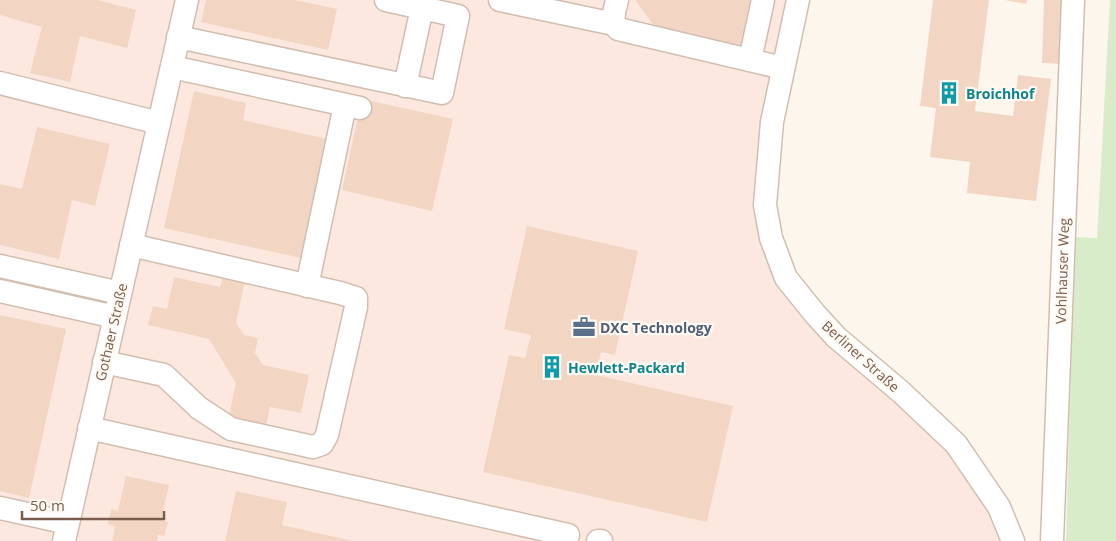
<svg xmlns="http://www.w3.org/2000/svg" width="1116" height="541" font-family="'Open Sans',sans-serif">
	<rect width="100%" height="100%" fill="#fdf6ec"/>
	<!-- commercial -->
	<path fill="#fde8e0" d="M 0,0 L 789,0 L 767,177 L 786,278 L 956,444 L 1013,541 L 0,541 Z"/>
	<!-- green -->
	<path fill="#d8ecc9" d="M 1110,0 L 1116,0 L 1116,541 L 1066,541 L 1075,237 L 1097,238 Z"/>
	<!-- building -->
	<g fill="#f3d5c3">
		<path d="M 0,0 L 98,0 L 136,10 L 127,48 L 80,36 L 70,82 L 30,73 L 42,27 L 0,15 Z"/>
		<path d="M 206,0 L 295,0 L 337,9 L 328,50 L 201,22 Z"/>
		<path d="M 635,0 L 754,0 L 744,47 L 655,27 Z"/>
		<path d="M 933,0 L 989,0 L 975,111 L 1013,116 L 1018,75 L 1051,79 L 1036,201 L 967,193 L 970,162 L 930,157 L 936,108 L 920,106 Z"/>
		<path d="M 1005,0 L 1027,0 L 1026,4 Z"/>
		<path d="M 1044,0 L 1065,0 L 1062,64 L 1042,63 Z"/>
		<path d="M 194,91 L 246,103 L 243,120 L 327,139 L 301,258 L 164,228 Z"/>
		<path d="M 362,99 L 453,119 L 432,211 L 342,190 Z"/>
		<path d="M 37,127 L 110,144 L 95,206 L 72,200 L 59,259 L 0,245 L 0,184 L 22,189 Z"/>
		<path d="M 527,226 L 638,251 L 615,355 L 601,352 L 596,375 L 733,406 L 707,522 L 483,472 L 509,355 L 525,358 L 531,335 L 504,329 Z"/>
		<path d="M 223,276 L 245,280 L 236,323 L 244,335 L 258,338 L 255,353 L 263,365 L 309,375 L 301,413 L 270,407 L 266,427 L 228,419 L 236,383 L 209,339 L 148,325 L 153,306 L 167,309 L 174,277 L 220,287 Z"/>
		<path d="M 0,315 L 66,329 L 29,498 L 0,491 Z"/>
		<path d="M 126,476 L 169,485 L 161,520 L 168,522 L 164,536 L 158,535 L 157,541 L 112,541 L 115,526 L 108,524 L 111,509 L 118,511 Z"/>
		<path d="M 236,491 L 287,502 L 282,525 L 353,541 L 225,541 Z"/>
	</g>
	<g fill="none" stroke-linecap="round" stroke-linejoin="round">
		<defs>
			<g id="minor">
				<path d="M 500,0 L 614,24"/>
				<path d="M 617,0 C 615,10 610,20 618,29 L 783,68"/>
				<path d="M 798,0 L 772,122 L 765,205 L 771,238 L 786,278 L 815,314 L 836,337 L 901,392 L 956,444 L 999,507 L 1013,541"/>
				<path d="M 178,37 L 442,93 L 458,16 L 386,0"/>
				<path d="M 750,60 L 763,0"/>
				<path d="M 172,67 L 360,108"/>
				<path d="M 0,83 L 159,123"/>
				<path d="M 405,86 L 422,8"/>
				<path d="M 0,266 L 120,293"/>
				<path d="M 307,286 L 345,105"/>
				<path d="M 0,291 L 115,317"/>
				<path d="M 104,362 L 164,375 L 199,408 L 231,429 L 313,447 L 322,444 L 327,435 L 356,307 L 356,298 L 340,293 L 131,245"/>
				<path d="M 89,428 L 568,535"/>
				<path d="M 0,508 L 68,523"/>
				<path d="M 64,541 L 187,0"/>
				<path d="M 598,541 L 601,541"/>
				<path d="M 1052,541 L 1073,0"/>
			</g>
		</defs>
		<!-- minor casing -->
		<use href="#minor" stroke="#d1beb0" stroke-width="25"/>
		<!-- minor -->
		<use href="#minor" stroke="#fff" stroke-width="22"/>
	</g>
	<!-- icons -->
	<defs>
		<symbol id="building-bare" viewBox="-9 -9 18 18"><path d="M-4-6H4V6H1V3H-1V6H-4ZM-2.5-4.3h1.7v1.8h-1.7ZM.8-4.3h1.7v1.8H.8ZM-2.5-1h1.7V.8h-1.7ZM.8-1h1.7V.8H.8Z" fill="#0f9aa8" stroke="#fffaf3" stroke-width="2.5" paint-order="stroke"/></symbol>
		<symbol id="office-bare" viewBox="-9 -9 18 18"><path d="M-6-3h4V-5.5h4V-3h4V5H-6ZM-1-4.5V-3h2v-1.5ZM-6 0V1H6V0Z" fill="#5c6f8a" stroke="#fffaf3" stroke-width="2.5" paint-order="stroke"/></symbol>
	</defs>
	<g fill-rule="evenodd">
		<use href="#building-bare" x="933" y="77" width="32" height="32"/>
		<use href="#office-bare" x="568" y="311" width="32" height="32"/>
		<use href="#building-bare" x="536" y="351" width="32" height="32"/>
	</g>
	<g text-anchor="middle" dominant-baseline="central" stroke-width="4.5" stroke-linejoin="round" paint-order="stroke">
		<!-- culture labels -->
		<g font-size="14" font-weight="bold" fill="#0d838f" stroke="#fffaf3" text-anchor="start">
			<text x="966" y="93">Broichhof</text>
			<text x="568" y="367">Hewlett-Packard</text>
		</g>
		<!-- street labels -->
		<g font-size="14" fill="#7a5c4d" stroke="#fffaf3">
			<text transform="translate(1062 271) rotate(-88)">Vohlhauser Weg</text>
			<text transform="translate(111 332) rotate(-77)">Gothaer Straße</text>
			<text transform="translate(861 356) rotate(42)">Berliner Straße</text>
		</g>
		<!-- service labels -->
		<g font-size="14" font-weight="bold" fill="#4e5e75" stroke="#fffaf3" text-anchor="start">
			<text x="600" y="327">DXC Technology</text>
		</g>
	</g>
	<!-- scale -->
	<path d="M22 511v8h142v-8" fill="none" stroke="#7a5c4d" stroke-width="2.5"/>
	<text x="30" y="511" font-size="15" fill="#7a5c4d" stroke="#fffaf3" stroke-width="4" paint-order="stroke">50 m</text>
</svg>
